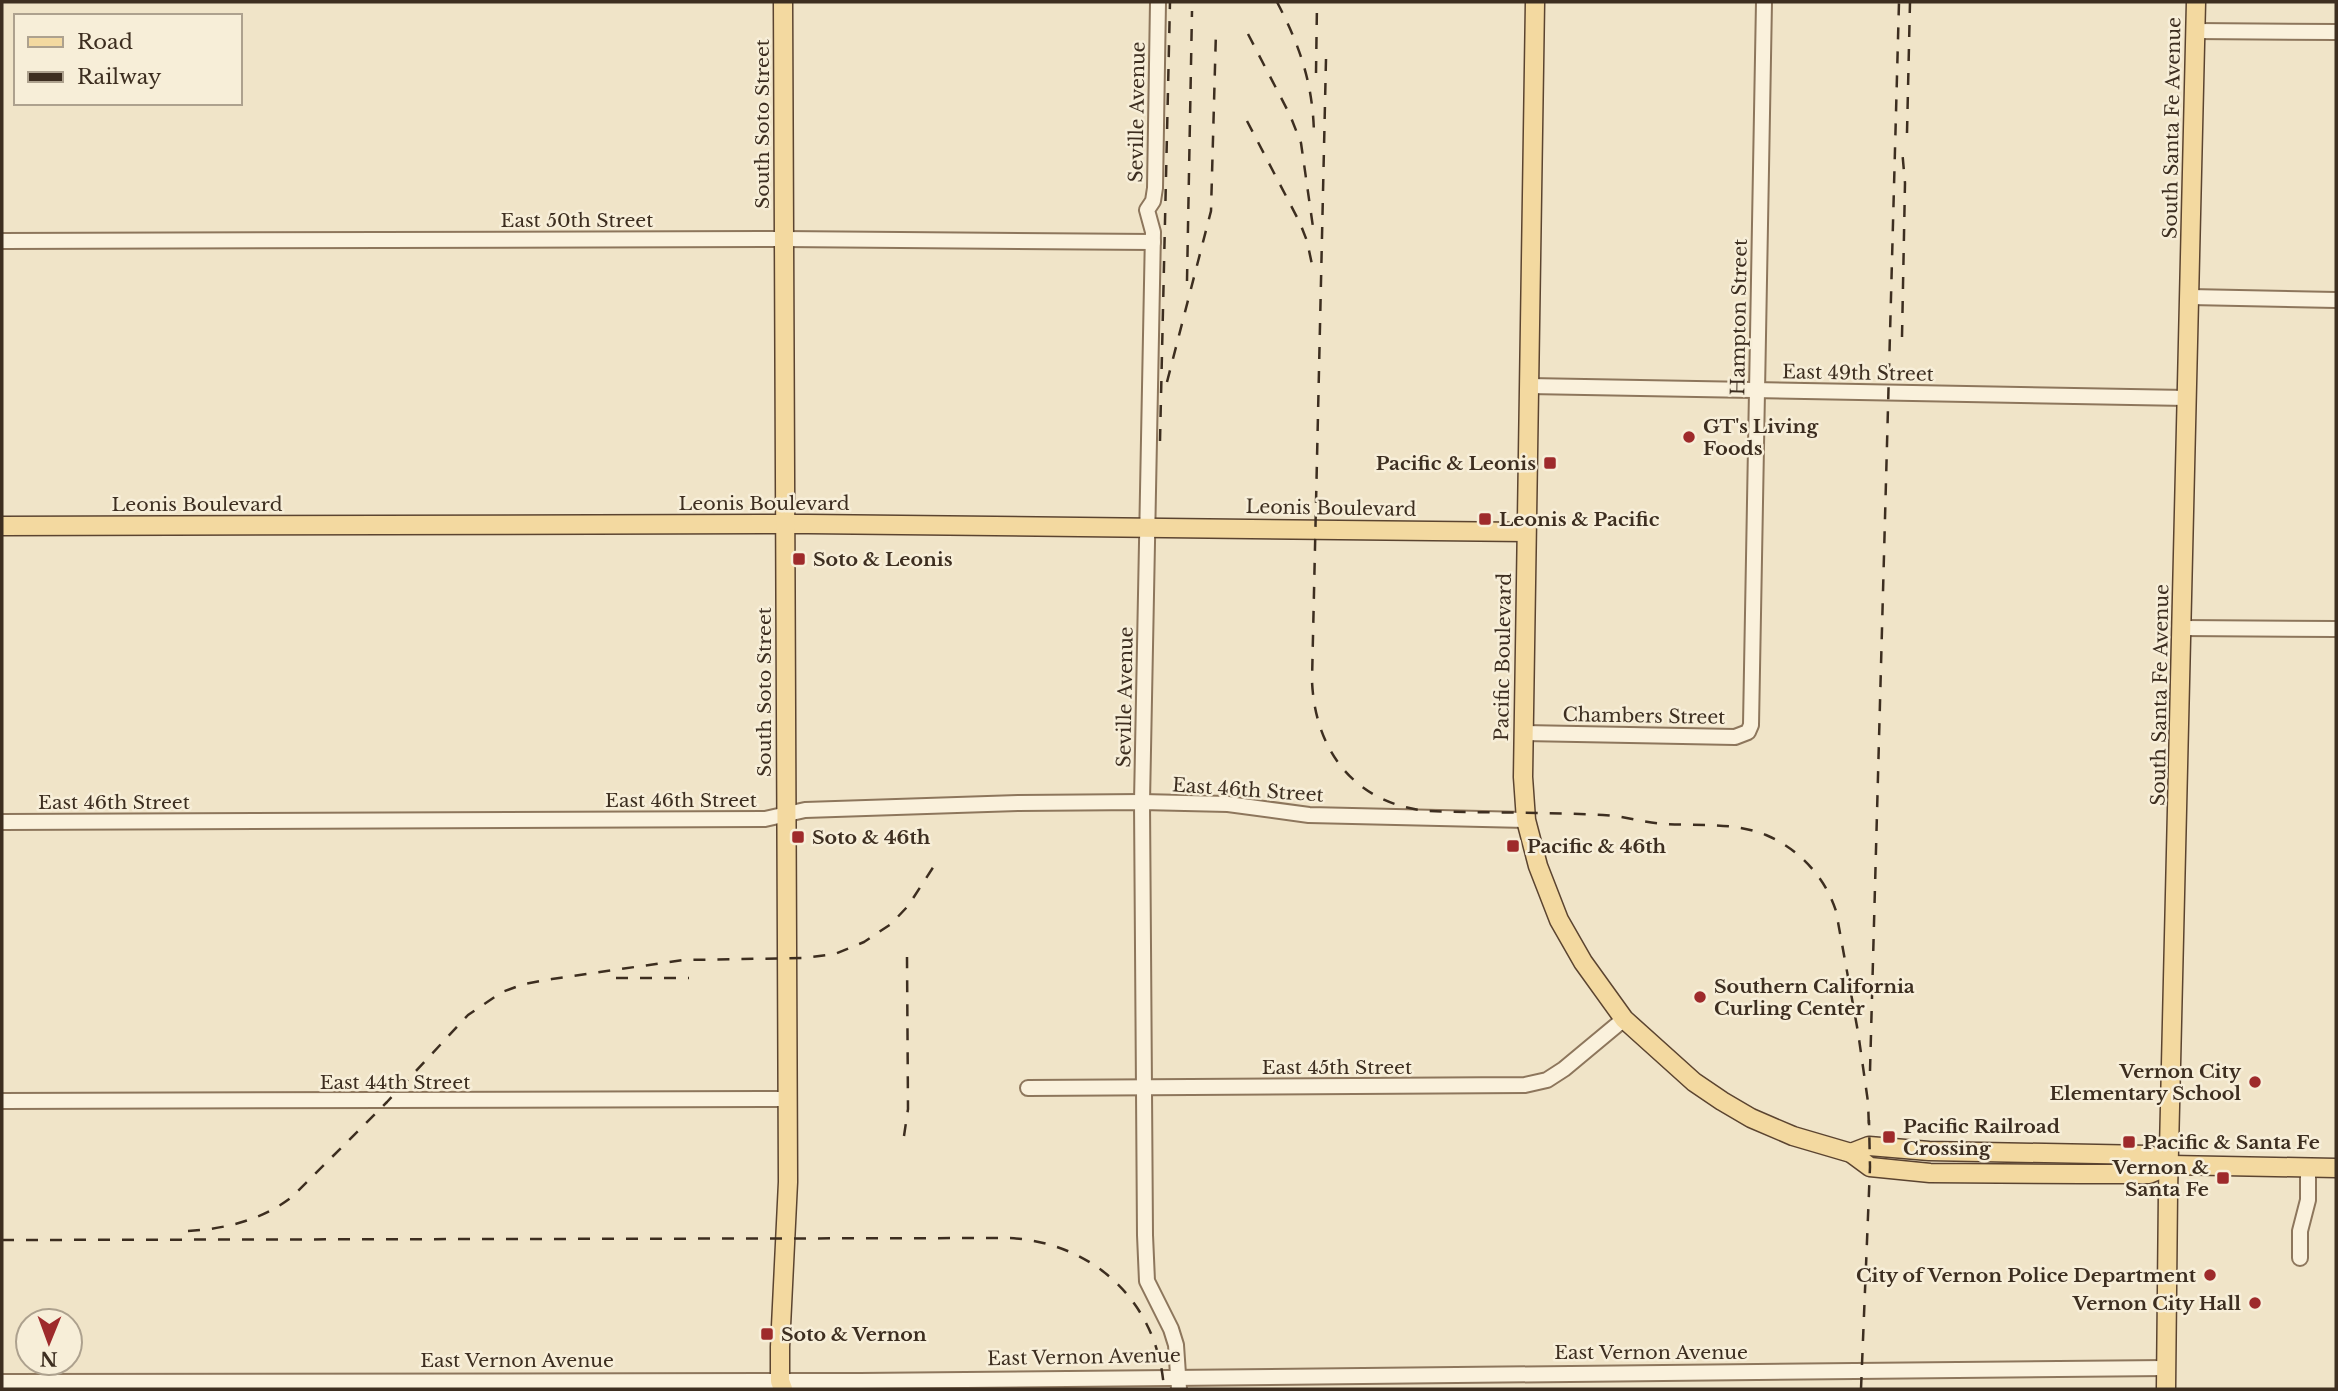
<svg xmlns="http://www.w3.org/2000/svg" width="2338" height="1391" font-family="'Libre Baskerville',serif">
	<rect width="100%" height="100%" fill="#f0e4c8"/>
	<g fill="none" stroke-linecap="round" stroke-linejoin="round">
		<defs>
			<g id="minor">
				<path d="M 1158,2 L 1155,188 L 1153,201 L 1147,210 L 1153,232 L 1142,802 L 1145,1235 L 1147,1281 L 1171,1329 L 1176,1345 L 1179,1389"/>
				<path d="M 2195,31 L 2336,32"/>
				<path d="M 2,241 L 783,239 L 1153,242"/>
				<path d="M 2190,297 L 2336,300"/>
				<path d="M 1529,386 L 2187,398"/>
				<path d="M 2182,628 L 2336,629"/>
				<path d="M 1523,733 L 1735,737 L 1748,732 L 1751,725 L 1764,2"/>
				<path d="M 2,822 L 765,819 L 805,810 L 1018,803 L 1142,802 L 1228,804 L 1309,815 L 1526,820"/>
				<path d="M 1028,1088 L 1525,1085 L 1547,1080 L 1564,1069 L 1624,1019"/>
				<path d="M 2,1101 L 788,1099"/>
				<path d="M 2300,1258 L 2300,1231 L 2308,1200 L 2308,1167"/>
				<path d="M 2,1382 L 860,1381 L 2166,1368"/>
			</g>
			<g id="major">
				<path d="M 1535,2 L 1523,777 L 1526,820 L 1538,866 L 1559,920 L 1583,962 L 1624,1019 L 1694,1082 L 1722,1101 L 1751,1118 L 1793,1136 L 1851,1153 L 1870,1167 L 1930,1173 L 2082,1174 L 2149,1174 L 2171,1165 L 2336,1168"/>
				<path d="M 2,526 L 808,524 L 1526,532"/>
				<path d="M 1851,1153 L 1869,1146 L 1929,1151 L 2149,1155 L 2171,1165"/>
				<path d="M 783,1389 L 780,1381 L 780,1347 L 788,1182 L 783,2"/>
				<path d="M 2166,1389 L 2168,1192 L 2196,2"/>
			</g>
		</defs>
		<!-- minor casing -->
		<use href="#minor" stroke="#8d765c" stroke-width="18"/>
		<!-- major casing -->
		<use href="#major" stroke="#5b4430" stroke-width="21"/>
		<!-- minor -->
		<use href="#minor" stroke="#faf1dc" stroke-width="14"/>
		<!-- major -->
		<use href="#major" stroke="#f3d9a0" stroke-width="18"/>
		<!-- rail -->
		<g stroke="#3d2e20" stroke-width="2.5" stroke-dasharray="12 12" stroke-linecap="butt">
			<path d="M 1277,2 C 1300,46 1313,84 1314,134"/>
			<path d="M 1248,34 L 1290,115 L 1301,143 L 1313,227"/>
			<path d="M 1326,59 L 1312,681 C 1315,751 1355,804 1428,811 C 1486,813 1545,812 1603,815 C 1625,816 1645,823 1666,824 C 1700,826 1734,822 1766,835 C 1799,849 1825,877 1836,911 L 1858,1032 L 1868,1102 L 1869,1128"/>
			<path d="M 1316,73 L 1317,3"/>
			<path d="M 1247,121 L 1300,223 L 1307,241 L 1314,274"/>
			<path d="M 1907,133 L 1910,2"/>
			<path d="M 1187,281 L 1192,11"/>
			<path d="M 1902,337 L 1905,183 L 1902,149"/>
			<path d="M 1167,382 L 1211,211 L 1216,31"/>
			<path d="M 1160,441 L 1170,2"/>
			<path d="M 616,978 L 689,978"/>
			<path d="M 1870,1071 L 1899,2"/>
			<path d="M 904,1136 L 908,1109 L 907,957"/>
			<path d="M 188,1231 C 225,1229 262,1220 292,1197 L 387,1102 L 468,1015 L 502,992 L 524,984 L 552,979 L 683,960 L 803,958 L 835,954 L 864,942 L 891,924 L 908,906 L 934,866"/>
			<path d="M 2,1240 L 1010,1238 C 1095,1243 1158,1303 1164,1389"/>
			<path d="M 1861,1389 L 1870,1167 L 1869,1120"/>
		</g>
	</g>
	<!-- markers -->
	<g fill="#9e2a2b" stroke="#f7eed8" stroke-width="2.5">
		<circle cx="1689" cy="437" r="7"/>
		<rect x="1543" y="456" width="14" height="14" rx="3.5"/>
		<rect x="1478" y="512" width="14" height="14" rx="3.5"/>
		<rect x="792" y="552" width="14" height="14" rx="3.5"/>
		<rect x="791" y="830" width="14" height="14" rx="3.5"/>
		<rect x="1506" y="839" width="14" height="14" rx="3.5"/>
		<circle cx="1700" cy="997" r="7"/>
		<circle cx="2255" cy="1082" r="7"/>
		<rect x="1882" y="1130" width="14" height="14" rx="3.5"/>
		<rect x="2122" y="1135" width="14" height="14" rx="3.5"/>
		<rect x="2216" y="1171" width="14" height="14" rx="3.5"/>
		<circle cx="2210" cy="1275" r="7"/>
		<circle cx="2255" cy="1303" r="7"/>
		<rect x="760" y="1327" width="14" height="14" rx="3.5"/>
	</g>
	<g text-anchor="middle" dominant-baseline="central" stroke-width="5" stroke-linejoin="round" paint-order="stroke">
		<!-- street labels -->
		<g font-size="19" fill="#3d2e20" stroke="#f7eed8">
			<text transform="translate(1137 112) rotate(-89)">Seville Avenue</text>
			<text transform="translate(762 124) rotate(-90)">South Soto Street</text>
			<text transform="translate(2172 128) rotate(-89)">South Santa Fe Avenue</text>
			<text x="577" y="220">East 50th Street</text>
			<text transform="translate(1739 317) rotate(-89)">Hampton Street</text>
			<text transform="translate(1858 373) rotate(1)">East 49th Street</text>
			<text x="764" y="503">Leonis Boulevard</text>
			<text x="197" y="504">Leonis Boulevard</text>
			<text transform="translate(1331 508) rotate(1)">Leonis Boulevard</text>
			<text transform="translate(1503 657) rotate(-89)">Pacific Boulevard</text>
			<text transform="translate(764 692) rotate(-90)">South Soto Street</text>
			<text transform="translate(2160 695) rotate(-89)">South Santa Fe Avenue</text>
			<text transform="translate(1125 697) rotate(-89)">Seville Avenue</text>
			<text transform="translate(1644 716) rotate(1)">Chambers Street</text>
			<text transform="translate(1248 790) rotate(4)">East 46th Street</text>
			<text x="681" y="800">East 46th Street</text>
			<text x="114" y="802">East 46th Street</text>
			<text x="1337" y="1067">East 45th Street</text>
			<text x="395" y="1082">East 44th Street</text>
			<text x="1651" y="1352">East Vernon Avenue</text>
			<text transform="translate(1084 1357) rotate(-1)">East Vernon Avenue</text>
			<text x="517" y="1360">East Vernon Avenue</text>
		</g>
		<!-- poi labels -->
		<g font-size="19" font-weight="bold" fill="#3d2e20" stroke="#f7eed8" text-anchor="start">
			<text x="1703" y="426">GT's Living<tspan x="1703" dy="22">Foods</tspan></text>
			<text x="1536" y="463" text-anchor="end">Pacific &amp; Leonis</text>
			<text x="1499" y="519">Leonis &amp; Pacific</text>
			<text x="813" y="559">Soto &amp; Leonis</text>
			<text x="812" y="837">Soto &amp; 46th</text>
			<text x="1527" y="846">Pacific &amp; 46th</text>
			<text x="1714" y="986">Southern California<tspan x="1714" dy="22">Curling Center</tspan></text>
			<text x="2241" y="1071" text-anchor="end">Vernon City<tspan x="2241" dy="22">Elementary School</tspan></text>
			<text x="1903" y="1126">Pacific Railroad<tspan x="1903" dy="22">Crossing</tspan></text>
			<text x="2143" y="1142">Pacific &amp; Santa Fe</text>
			<text x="2209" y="1167" text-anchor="end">Vernon &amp;<tspan x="2209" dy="22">Santa Fe</tspan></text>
			<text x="2196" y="1275" text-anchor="end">City of Vernon Police Department</text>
			<text x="2241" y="1303" text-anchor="end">Vernon City Hall</text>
			<text x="781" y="1334">Soto &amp; Vernon</text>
		</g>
	</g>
	<!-- border -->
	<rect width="2338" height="1391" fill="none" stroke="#3d2e20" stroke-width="7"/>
	<!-- legend -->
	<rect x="14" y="14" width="228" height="91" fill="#f7eed8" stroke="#ada18e" stroke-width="2"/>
	<rect x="28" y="37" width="35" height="10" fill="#f3d9a0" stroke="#ada18e" stroke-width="2"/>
	<text x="77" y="49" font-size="21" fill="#3d2e20">Road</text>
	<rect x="28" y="72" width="35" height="10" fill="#3d2e20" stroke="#ada18e" stroke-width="2"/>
	<text x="77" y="84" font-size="21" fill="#3d2e20">Railway</text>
	<!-- north arrow -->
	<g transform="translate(49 1342) rotate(181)"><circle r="33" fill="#f7eed8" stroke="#ada18e" stroke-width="2"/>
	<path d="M0-5L12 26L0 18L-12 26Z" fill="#9e2a2b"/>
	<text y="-10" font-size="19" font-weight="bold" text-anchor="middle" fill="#3d2e20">N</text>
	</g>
</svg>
